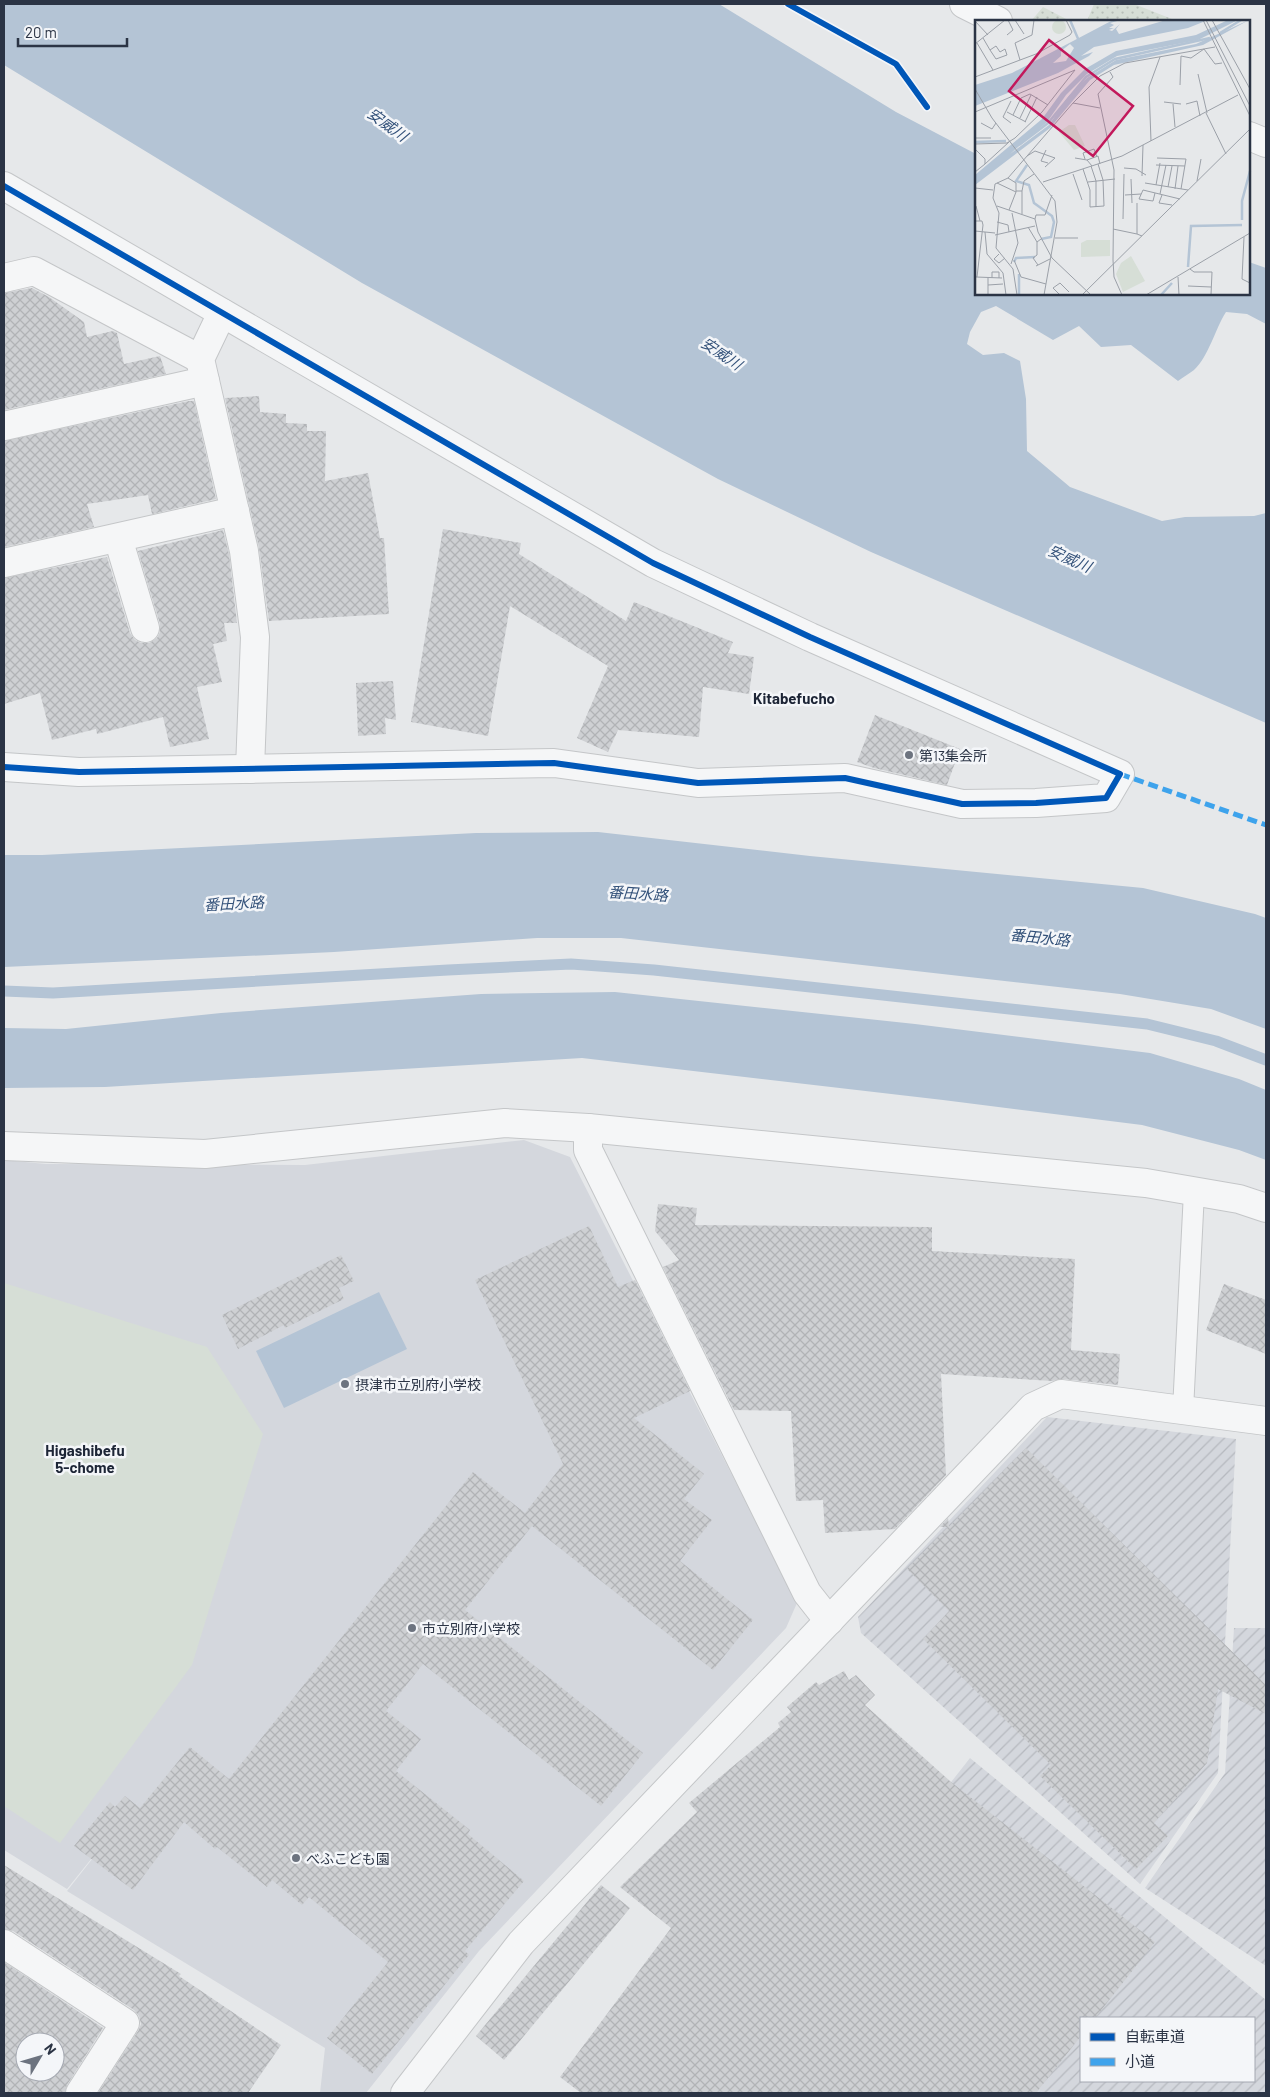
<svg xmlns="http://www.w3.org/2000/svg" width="1270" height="2097" font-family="Barlow,'Noto Sans JP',sans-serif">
	<defs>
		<pattern id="industrial-furrows" width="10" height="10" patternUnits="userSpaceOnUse" patternTransform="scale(1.25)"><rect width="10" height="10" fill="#d4d7dd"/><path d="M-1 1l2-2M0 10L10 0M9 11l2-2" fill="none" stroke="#b6b9bf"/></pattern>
		<pattern id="park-dots" width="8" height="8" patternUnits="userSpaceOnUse" patternTransform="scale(1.25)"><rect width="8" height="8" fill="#d6ded6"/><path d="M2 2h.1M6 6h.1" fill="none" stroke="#b8bfb9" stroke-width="1.8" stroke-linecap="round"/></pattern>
		<pattern id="building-cross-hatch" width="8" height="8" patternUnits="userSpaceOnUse" patternTransform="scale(1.25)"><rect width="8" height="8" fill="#ced0d3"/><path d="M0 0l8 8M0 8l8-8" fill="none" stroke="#b1b3b6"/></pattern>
	</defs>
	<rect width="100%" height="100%" fill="#e6e8ea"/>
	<!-- built -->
	<path fill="#d4d7dd" d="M 524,1140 L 570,1157 L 797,1603 L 786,1628 L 479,1951 L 366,2093 L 320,2093 L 325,2048 L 67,1891 L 129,1812 L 67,1889 L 4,1850 L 4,1160 L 46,1164 L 305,1165 Z"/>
	<!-- industrial -->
	<g fill="url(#industrial-furrows)" fill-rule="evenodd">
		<path d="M 1047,1417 L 1236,1439 L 1218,1773 L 1140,1884 L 861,1633 L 858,1617 Z"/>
		<path d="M 1234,1628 L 1266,1628 L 1266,1966 L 1145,1888 L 1225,1773 Z"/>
		<path d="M 970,1758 L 1266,2000 L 1266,2093 L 707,2093 ZM 1081,2018 L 1254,2018 L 1254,2081 L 1081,2081 Z"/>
	</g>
	<!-- park -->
	<g fill="url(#park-dots)">
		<path d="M 1094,4 L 1134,4 L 1177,21 L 1087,21 Z"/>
		<path d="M 1043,7 L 1070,21 L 1031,21 Z"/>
	</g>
	<!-- pitch -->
	<path fill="#d6ded6" d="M 4,1283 L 207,1347 L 263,1434 L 192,1665 L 60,1843 L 4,1806 Z"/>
	<!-- water -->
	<g fill="#b4c4d5">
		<path d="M 4,4 L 719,4 L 896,112 L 976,154 L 976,294 L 1249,294 L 1249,262 L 1266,268 L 1266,324 L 1247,314 L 1226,312 C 1215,329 1209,356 1194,370 C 1189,374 1183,377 1178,381 L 1131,345 L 1101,347 L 1079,326 L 1053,340 L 996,306 L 981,312 L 970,332 L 967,344 L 983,355 L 1004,353 L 1020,361 L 1026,399 L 1027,451 L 1070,487 L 1162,521 L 1185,517 L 1254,516 L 1266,513 L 1266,723 L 871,552 L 718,479 L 362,283 L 4,65 Z"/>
		<path d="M 598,832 L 810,856 L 1143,888 L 1255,914 L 1266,918 L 1266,1029 L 1211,1009 L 1120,994 L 621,938 L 537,938 L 334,952 L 4,967 L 4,855 L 42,855 L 476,833 Z"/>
		<path d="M 615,992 L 915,1024 L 1150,1053 L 1239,1079 L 1266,1090 L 1266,1160 L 1239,1150 L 1142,1125 L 943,1100 L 582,1058 L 105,1087 L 4,1088 L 4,1028 L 66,1029 L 221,1013 L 481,994 Z"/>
		<path d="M 379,1292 L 407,1349 L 284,1408 L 256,1351 Z"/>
	</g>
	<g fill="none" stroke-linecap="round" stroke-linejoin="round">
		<!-- stream -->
		<path stroke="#b4c4d5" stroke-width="11" d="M 4,991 L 53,993 L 448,970 L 571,964 L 654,970 L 1147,1024 L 1216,1041 L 1266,1060"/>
	</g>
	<!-- building -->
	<g fill="url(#building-cross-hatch)" fill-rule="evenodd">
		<path d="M 32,288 L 49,297 L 84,322 L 87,337 L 113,331 L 117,333 L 124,364 L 160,356 L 166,374 L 4,410 L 4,293 Z"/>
		<path d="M 259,396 L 260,412 L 286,414 L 286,423 L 307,424 L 307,431 L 326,431 L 325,481 L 368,473 L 380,538 L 384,538 L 389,614 L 269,621 L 259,548 L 225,398 Z"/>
		<path d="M 189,401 L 194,401 L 216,499 L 152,514 L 148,495 L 87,504 L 94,527 L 4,547 L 4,441 Z"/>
		<path d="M 443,529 L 521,543 L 519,554 L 626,621 L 634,602 L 733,642 L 728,653 L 754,657 L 749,694 L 703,687 L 699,737 L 618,730 L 608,752 L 577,738 L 608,666 L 510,606 L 488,736 L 411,722 Z"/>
		<path d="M 223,530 L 229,554 L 237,623 L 224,623 L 227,641 L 213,644 L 222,682 L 197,687 L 209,739 L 170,747 L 163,717 L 97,734 L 96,729 L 52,740 L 40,693 L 4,704 L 4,578 L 107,557 L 130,633 L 135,640 L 141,643 L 149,643 L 157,638 L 160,632 L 160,624 L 138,551 Z"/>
		<path d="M 393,681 L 396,720 L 385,718 L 386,734 L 358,736 L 356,683 Z"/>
		<path d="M 875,715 L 960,749 L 947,785 L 874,768 L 857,762 Z"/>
		<path d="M 658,1204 L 697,1208 L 695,1225 L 932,1227 L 932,1251 L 1075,1259 L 1071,1350 L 1120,1354 L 1118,1385 L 1063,1379 L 1052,1381 L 941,1374 L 946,1475 L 895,1529 L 825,1533 L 823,1500 L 796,1501 L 791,1411 L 734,1410 L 663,1267 L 679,1260 L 655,1231 Z"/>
		<path d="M 589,1226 L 618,1287 L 635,1280 L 690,1391 L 634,1418 L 704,1474 L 684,1499 L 712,1520 L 680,1561 L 753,1620 L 713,1670 L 532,1526 L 465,1610 L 643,1753 L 601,1806 L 423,1664 L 386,1711 L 421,1739 L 396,1771 L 470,1830 L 468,1834 L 524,1881 L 465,1951 L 469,1955 L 372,2074 L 327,2038 L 388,1962 L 309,1897 L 302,1905 L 272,1880 L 267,1887 L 217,1847 L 215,1849 L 184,1822 L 133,1890 L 74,1846 L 110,1802 L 115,1807 L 125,1796 L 140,1808 L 190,1747 L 229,1779 L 473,1472 L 525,1513 L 563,1464 L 475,1280 Z"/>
		<path d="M 341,1255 L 354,1281 L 339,1288 L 344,1299 L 285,1328 L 284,1325 L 238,1349 L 222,1315 Z"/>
		<path d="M 1224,1284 L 1266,1300 L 1266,1354 L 1206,1330 Z"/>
		<path d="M 1026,1448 L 1266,1685 L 1266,1714 L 1218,1689 L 1207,1763 L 1154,1823 L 1168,1836 L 1136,1869 L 1040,1776 L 1051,1765 L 923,1639 L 949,1611 L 907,1569 L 948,1527 L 940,1527 L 948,1518 L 949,1527 Z"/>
		<path d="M 844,1671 L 849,1680 L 856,1675 L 875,1695 L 865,1705 L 951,1782 L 1155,1942 L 1095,2018 L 1081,2018 L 1081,2036 L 1036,2093 L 581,2093 L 560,2077 L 671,1928 L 620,1887 L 697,1812 L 689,1803 L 780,1727 L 778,1723 L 791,1712 L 787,1707 L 816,1682 L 819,1685 Z"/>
		<path d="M 4,1865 L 181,1974 L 179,1976 L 281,2045 L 248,2093 L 98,2093 L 138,2031 L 141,2024 L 139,2016 L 134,2010 L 13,1931 L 4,1929 Z"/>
		<path d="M 601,1885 L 630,1908 L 504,2060 L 476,2036 Z"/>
		<path d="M 4,1962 L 103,2028 L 67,2085 L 65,2093 L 4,2093 ZM 25,2042 L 55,2042 L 55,2072 L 25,2072 Z"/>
	</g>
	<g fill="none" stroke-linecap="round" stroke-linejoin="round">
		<defs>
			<path id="lane" d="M 1183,1410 L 1194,1192"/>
			<g id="street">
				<path d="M 964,4 L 998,21"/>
				<path d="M 1249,136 L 1266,143"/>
				<path d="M 4,186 L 653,563 L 810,637 L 1120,774 L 1106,798 L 1036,803 L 962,804 L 845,778 L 698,783 L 554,763 L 79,772 L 4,767"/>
				<path d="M 4,278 L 34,271 L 200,359"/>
				<path d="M 222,313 L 200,359 L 244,551 L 255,637 L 250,769"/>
				<path d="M 4,426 L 205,381"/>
				<path d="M 118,538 L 145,628"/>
				<path d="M 4,563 L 235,511"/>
				<path d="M 588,1128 L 588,1150 L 807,1593 L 829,1621"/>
				<path d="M 4,1146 L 205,1154 L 505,1123 L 588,1128 L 1146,1183 L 1239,1199 L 1266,1208"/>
				<path d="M 4,1944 L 125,2023 L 80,2093"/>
				<path d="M 405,2093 L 521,1943 L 1033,1407 L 1061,1394 L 1266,1421"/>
			</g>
		</defs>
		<!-- lane casing -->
		<use href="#lane" stroke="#c4c6c8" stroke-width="22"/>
		<!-- street casing -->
		<use href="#street" stroke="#c4c6c8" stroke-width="30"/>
		<!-- lane -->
		<use href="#lane" stroke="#f5f6f7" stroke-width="20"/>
		<!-- street -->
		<use href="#street" stroke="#f5f6f7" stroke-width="28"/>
		<!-- quiet -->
		<path stroke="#3ea3ec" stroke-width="5" stroke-dasharray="10 5" stroke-linecap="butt" d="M 1120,774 L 1266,825"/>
		<defs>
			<g id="cycleway">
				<path d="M 788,4 L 896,64 L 927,107"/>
				<path d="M 4,186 L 653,563 L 810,637 L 1120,774 L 1106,798 L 1036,803 L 962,804 L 845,778 L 698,783 L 554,763 L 79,772 L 4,767"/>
			</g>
		</defs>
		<!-- cycleway casing -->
		<use href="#cycleway" stroke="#f4f6f9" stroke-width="9"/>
		<!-- cycleway -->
		<use href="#cycleway" stroke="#0057b8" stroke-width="6"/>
	</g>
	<!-- markers -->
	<g fill="#6c737f" stroke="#f4f6f9" stroke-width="2">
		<circle cx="909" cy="755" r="5"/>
		<circle cx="345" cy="1384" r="5"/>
		<circle cx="412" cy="1628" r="5"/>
		<circle cx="296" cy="1858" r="5"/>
	</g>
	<g text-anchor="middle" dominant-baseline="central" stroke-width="5" stroke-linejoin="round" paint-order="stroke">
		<!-- poi labels -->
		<g font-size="14" fill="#2b3445" stroke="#f4f6f9" text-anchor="start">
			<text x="919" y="755">第13集会所</text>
			<text x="355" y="1384">摂津市立別府小学校</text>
			<text x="422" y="1628">市立別府小学校</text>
			<text x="306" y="1858">べふこども園</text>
		</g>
		<!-- water labels -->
		<g font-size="15" font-style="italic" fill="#34527a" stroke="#f4f6f9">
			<text transform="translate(388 124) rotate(36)">安威川</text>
			<text transform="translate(722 353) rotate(34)">安威川</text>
			<text transform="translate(1070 558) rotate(24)">安威川</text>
			<text transform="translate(638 893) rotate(4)">番田水路</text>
			<text transform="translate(234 903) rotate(-3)">番田水路</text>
			<text transform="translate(1040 937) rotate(6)">番田水路</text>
		</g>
		<!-- neighbourhood labels -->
		<g font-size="15" font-weight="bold" fill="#1d2536" stroke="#f4f6f9">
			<text x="794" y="698">Kitabefucho</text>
			<text x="85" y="1450">Higashibefu<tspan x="85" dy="17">5-chome</tspan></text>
		</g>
	</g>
	<!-- overview -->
	<g transform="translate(975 20)">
		<rect width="275" height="275" fill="#e6e8ea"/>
		<path d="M77 7a7 7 0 1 1 14 0a7 7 0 1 1-14 0Z" fill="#d6ded6"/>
		<path d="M 94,105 L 100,105 L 110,126 L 99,130 L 84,112 ZM 112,220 L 135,220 L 135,236 L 106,237 L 106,223 ZM 156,236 L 170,261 L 148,272 L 141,254 L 146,243 Z" fill="#d6ded6"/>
		<path d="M 138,0 L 146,0 L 135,3 L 139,5 L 134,8 L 139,8 L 134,10 L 137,11 L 145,4 L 141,9 L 144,14 L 191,0 L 233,0 L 213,8 L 119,27 L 106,36 L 118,32 L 114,36 L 83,53 L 0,86 L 0,65 L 37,53 ZM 95,24 L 99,28 L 91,41 L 78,43 L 86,36 L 86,31 ZM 253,0 L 263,0 L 223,20 L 142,36 L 112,54 L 91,75 L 72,102 L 35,134 L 74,105 L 93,77 L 112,58 L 141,40 L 221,24 L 274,0 L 228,25 L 139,45 L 115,60 L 75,108 L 0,165 L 0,155 L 67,99 L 86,73 L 110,49 L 141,31 L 221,15 Z" fill="#b4c4d5" fill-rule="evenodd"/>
		<path fill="none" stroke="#b4c4d5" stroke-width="2.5" d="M 95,0 L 104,21M 245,13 L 266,0M 0,122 L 31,121M 44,125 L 73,103 L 111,57 L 140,39 L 235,18M 52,145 L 41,161 L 54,165 L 59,183 L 77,196 L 79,202 L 76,217 L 66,219M 267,200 L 267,181 L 275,151M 39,242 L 41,238 L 60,237M 213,247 L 216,206 L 267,205M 44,254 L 44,275M 186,275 L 197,263"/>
		<path fill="none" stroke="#9ba0a8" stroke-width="1" d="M 40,0 L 49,14M 228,0 L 275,96M 231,0 L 275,86M 237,0 L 275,69M 0,1 L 13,15M 32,15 L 38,10 L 33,0M 8,18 L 15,30 L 21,39 L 32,35 L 30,29 L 25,32 L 21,26 L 15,30M 2,23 L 18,50M 0,24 L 30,0M 206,36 L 216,38 L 229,29 L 240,44 L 247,43M 45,40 L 40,23 L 57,15 L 59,0M 135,52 L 138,57 L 123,74 L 139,150 L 138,240 L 139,257 L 147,275M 223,54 L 232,93M 0,57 L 61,34 L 95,15 L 97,12 L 91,0M 205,65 L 206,36M 0,69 L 17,98 L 80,181 L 82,202 L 69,275M 55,74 L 73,85M 36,81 L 28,97 L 36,103M 189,82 L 206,84M 98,83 L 125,88M 198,84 L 200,107M 211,84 L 222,81 L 225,96M 0,92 L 100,50M 32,92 L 51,102M 231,93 L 251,134M 38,95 L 46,78 L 55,74M 45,98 L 56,75M 50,102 L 62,77M 6,103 L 17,109 L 21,103M 0,118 L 16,118M 176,121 L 174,67 L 185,37M 0,124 L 32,123 L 40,118 L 67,92 L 100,50M 0,129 L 10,139 L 10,144 L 0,152M 71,130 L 66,141 L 73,143M 52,136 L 60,131 L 80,138 L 70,147M 100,138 L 112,140 L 117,146M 182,138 L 211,139 L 206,169M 110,139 L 108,133 L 119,129 L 122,137M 112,140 L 123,136 L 125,144M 10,144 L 34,122M 181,145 L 210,146M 116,146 L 121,161 L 121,187M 149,148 L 161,149 L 171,155M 108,149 L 115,170 L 115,187 L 129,186 L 128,160 L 123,144M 98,154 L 107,180M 167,156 L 168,125M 33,158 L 41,163 L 41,172M 156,159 L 157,183M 222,161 L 226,139M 68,162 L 147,136 L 263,75M 113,162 L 140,159M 22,163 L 41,172 L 34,190M 170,163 L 213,170M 181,165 L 185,143M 193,167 L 197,146M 0,168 L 18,170M 200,169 L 203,146M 41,171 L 47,171 L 49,161 L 59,154M 47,171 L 47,194M 180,173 L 178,181 L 164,179 L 168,170 L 205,179M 185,174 L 191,145M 150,175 L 166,174M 187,175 L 184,183 L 197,185M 162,183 L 162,214 L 167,216M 1,186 L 5,201M 22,186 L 60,199 L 63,212 L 77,238 L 116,275M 60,199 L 61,195 L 70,195 L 77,175M 148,199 L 149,154M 0,201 L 7,201 L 8,205 L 2,257M 22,202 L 33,205 L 34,212M 53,207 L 62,222M 138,209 L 162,214M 0,211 L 20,213M 10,212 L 12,234 L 28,253 L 31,275M 20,215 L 60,206M 269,217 L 267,259 L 275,263M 80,218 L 103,218M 24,234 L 19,239 L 24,243 L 30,238M 39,240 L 46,257 L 71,264M 36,244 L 43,223 L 37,193M 63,245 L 58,238 L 62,235 L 62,222 L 66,219M 61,246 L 75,239M 215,249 L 219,252 L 237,252 L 236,275M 1,257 L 27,258M 203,257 L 204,275M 13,258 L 13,275M 17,258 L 17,252 L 24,252 L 24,258M 13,265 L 28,264M 213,266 L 236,267M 42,275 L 38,249 L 21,228 L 24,193 L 18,178 L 20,164 L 33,158 L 98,83 L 125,56 L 150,43 L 240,27M 85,275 L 78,268 L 85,263 L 94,272M 107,275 L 275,109M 171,275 L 275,213"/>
		<path fill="#c2185b" fill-opacity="0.15" stroke="#c2185b" stroke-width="2.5" d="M 74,20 L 158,86 L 118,136 L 34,71 Z"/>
		<rect width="275" height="275" fill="none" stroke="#2b3445" stroke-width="2.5"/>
	</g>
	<!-- border -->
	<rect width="1270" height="2097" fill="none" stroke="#2b3445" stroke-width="10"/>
	<!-- legend -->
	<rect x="1080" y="2017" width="175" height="65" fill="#f4f6f9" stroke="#a4a8b1"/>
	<rect x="1090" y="2033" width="25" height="8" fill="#0057b8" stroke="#a4a8b1"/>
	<text x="1125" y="2042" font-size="15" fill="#2b3445">自転車道</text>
	<rect x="1090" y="2058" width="25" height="8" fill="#3ea3ec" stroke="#a4a8b1"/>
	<text x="1125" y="2067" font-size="15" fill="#2b3445">小道</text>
	<!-- north arrow -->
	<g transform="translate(40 2057) rotate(52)"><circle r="24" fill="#f4f6f9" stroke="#a4a8b1"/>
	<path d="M0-4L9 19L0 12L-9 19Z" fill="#6c737f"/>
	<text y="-8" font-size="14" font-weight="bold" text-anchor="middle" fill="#2b3445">N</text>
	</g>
	<!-- scale -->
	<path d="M18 38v8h109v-8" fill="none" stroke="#2b3445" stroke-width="2.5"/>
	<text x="25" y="38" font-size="15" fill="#2b3445" stroke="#f4f6f9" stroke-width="4" paint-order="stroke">20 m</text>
</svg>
